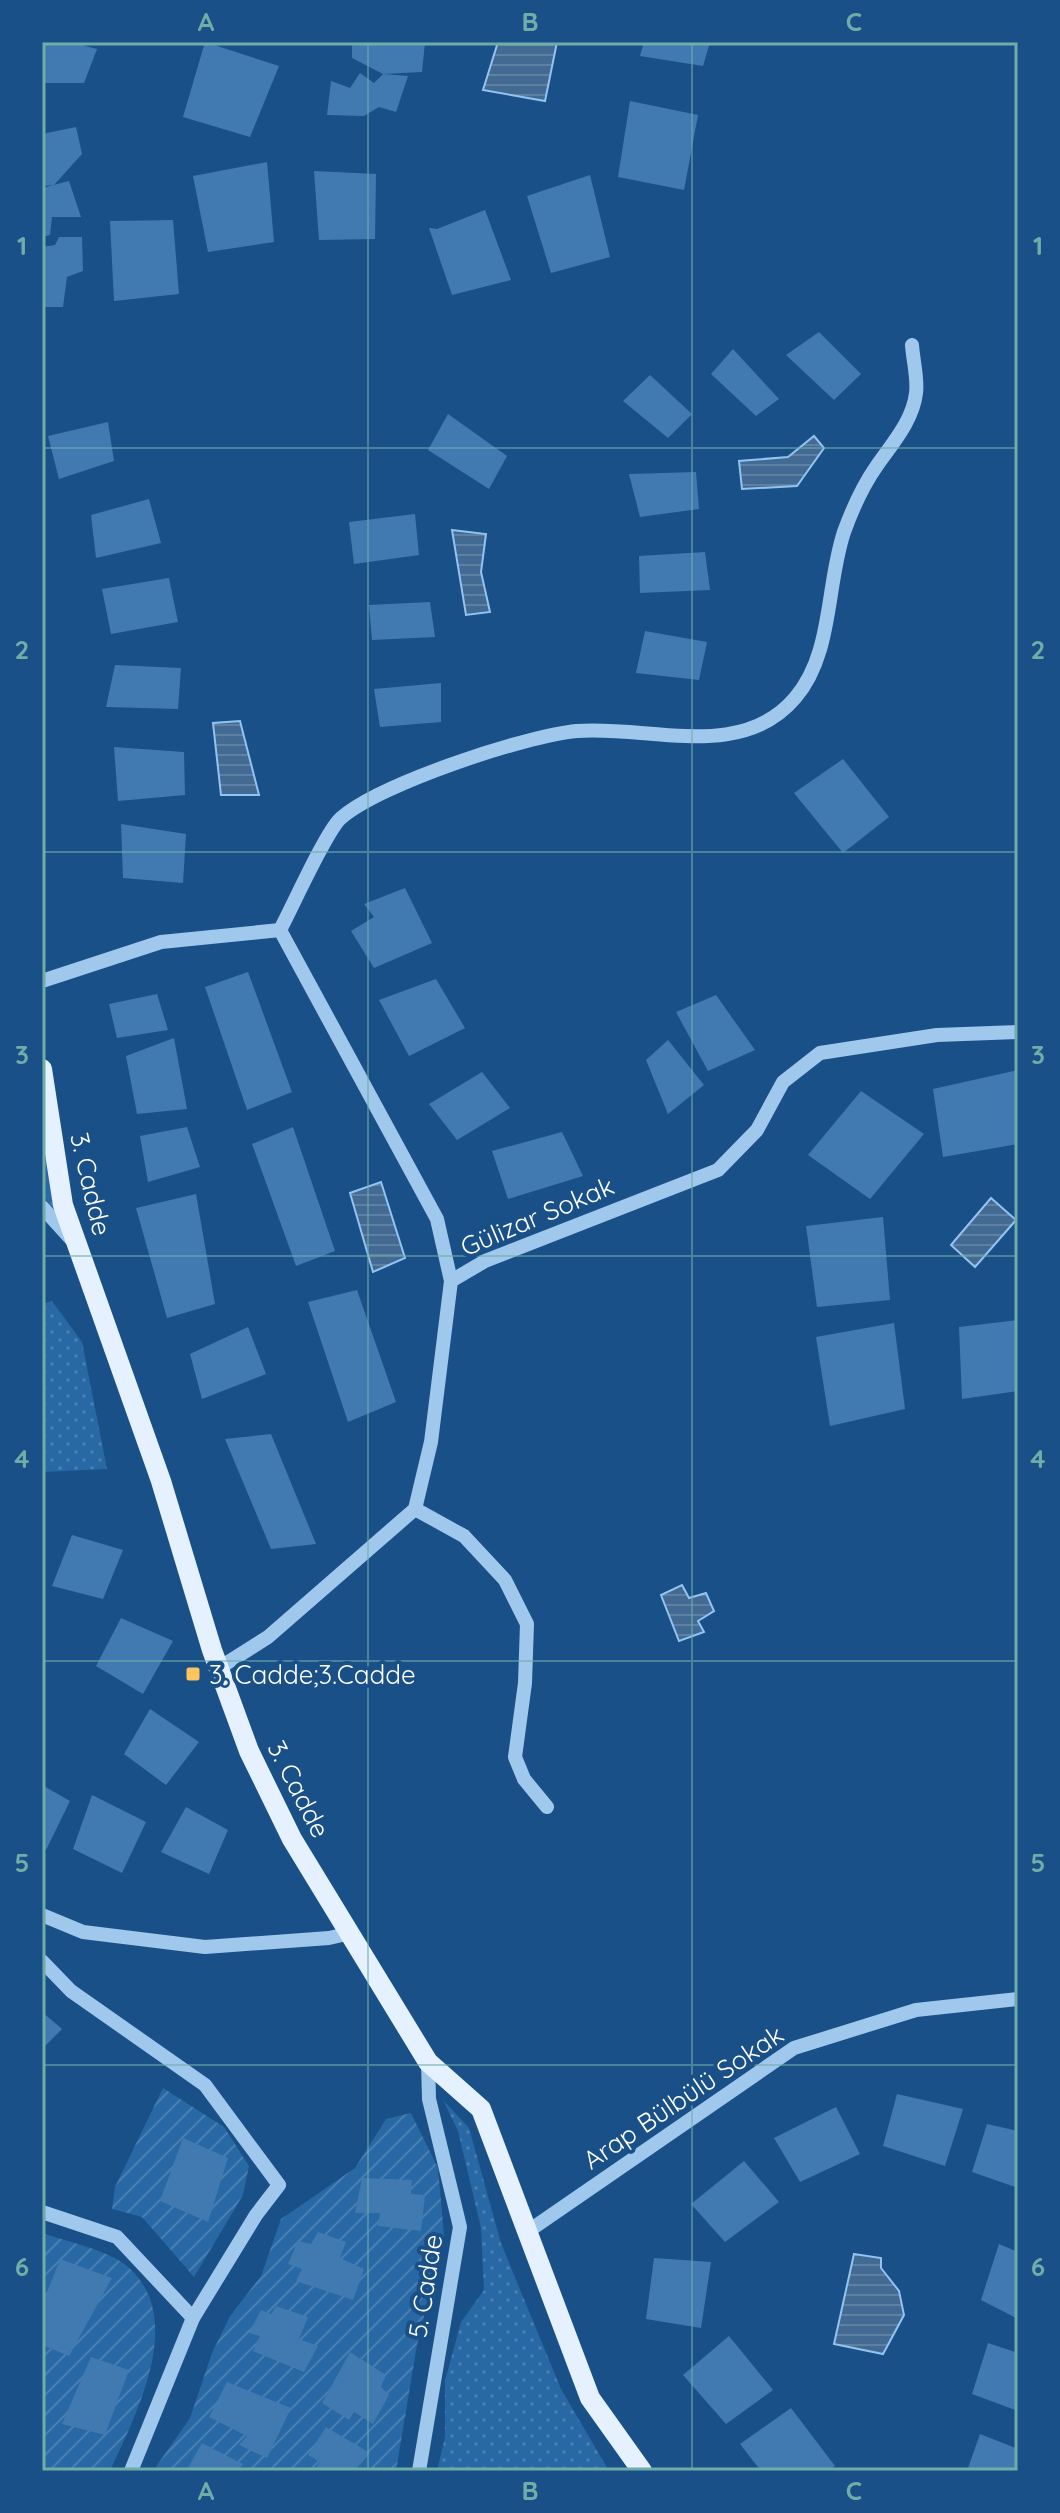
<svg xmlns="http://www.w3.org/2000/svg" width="1060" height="2513" font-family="Quicksand,sans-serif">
	<defs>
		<pattern id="grass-dots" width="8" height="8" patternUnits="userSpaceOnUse" patternTransform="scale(2)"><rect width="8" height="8" fill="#2868a4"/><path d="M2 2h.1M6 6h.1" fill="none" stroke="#487fb2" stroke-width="1.8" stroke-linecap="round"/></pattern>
		<pattern id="garden-furrows" width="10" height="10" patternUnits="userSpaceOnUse" patternTransform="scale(2)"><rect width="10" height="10" fill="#2868a4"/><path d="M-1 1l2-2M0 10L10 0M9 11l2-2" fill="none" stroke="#487fb2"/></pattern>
		<pattern id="water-rules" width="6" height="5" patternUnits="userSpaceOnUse" patternTransform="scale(2)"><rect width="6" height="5" fill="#426a93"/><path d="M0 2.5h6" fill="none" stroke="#5e80a3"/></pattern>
	</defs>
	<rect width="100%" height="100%" fill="#195087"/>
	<!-- grass -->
	<g fill="url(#grass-dots)">
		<path d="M 42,1069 L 77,1247 L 42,1207 Z"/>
		<path d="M 52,1301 L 82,1342 L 107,1469 L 42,1472 L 42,1304 Z"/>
		<path d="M 443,2100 L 469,2128 L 501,2243 L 514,2275 L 561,2389 L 609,2471 L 437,2471 L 445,2437 L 445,2381 L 461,2322 L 484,2290 L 481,2228 L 458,2131 Z"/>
	</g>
	<!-- garden -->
	<g fill="url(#garden-furrows)">
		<path d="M 163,2088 L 224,2127 L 249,2166 L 243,2195 L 194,2277 L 142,2217 L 112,2209 L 115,2187 Z"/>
		<path d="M 411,2113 L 438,2168 L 444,2235 L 417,2345 L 396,2471 L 153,2471 L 190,2418 L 212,2353 L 230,2316 L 261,2276 L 281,2219 L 355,2168 L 386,2119 Z"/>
		<path d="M 42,2233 C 68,2242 106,2249 127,2266 C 188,2318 135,2416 110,2471 L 42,2471 Z"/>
	</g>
	<!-- water -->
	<g fill="url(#water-rules)" stroke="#92c4ef" stroke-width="2">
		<path d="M 498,42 L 557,42 L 545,101 L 483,90 Z"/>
		<path d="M 814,436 L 824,448 L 797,486 L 742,489 L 739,461 L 788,457 Z"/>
		<path d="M 452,530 L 486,534 L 481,572 L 490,612 L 466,615 Z"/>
		<path d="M 240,721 L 259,795 L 221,795 L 213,723 Z"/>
		<path d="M 381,1182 L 405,1258 L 373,1272 L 350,1193 Z"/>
		<path d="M 991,1198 L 1016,1220 L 975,1267 L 951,1245 Z"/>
		<path d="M 682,1585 L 689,1598 L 706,1593 L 714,1611 L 698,1621 L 704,1632 L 679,1641 L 661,1595 Z"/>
		<path d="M 854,2254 L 881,2258 L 881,2268 L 899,2291 L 904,2315 L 883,2354 L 834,2344 Z"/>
	</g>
	<!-- building -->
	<g fill="#417ab0">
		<path d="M 44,42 L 70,42 L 97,49 L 84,83 L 42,83 Z"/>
		<path d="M 205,42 L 279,66 L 250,137 L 183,117 Z"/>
		<path d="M 352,42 L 425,42 L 422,72 L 383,74 L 408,76 L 396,112 L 379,107 L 364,116 L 327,115 L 331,81 L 350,88 L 360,73 L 374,83 L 383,74 L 352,58 Z"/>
		<path d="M 644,42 L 710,42 L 703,66 L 640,56 Z"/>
		<path d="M 630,101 L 698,115 L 684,190 L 618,177 Z"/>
		<path d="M 76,127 L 82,154 L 54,185 L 42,186 L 42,134 Z"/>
		<path d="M 267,162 L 274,242 L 208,252 L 193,176 Z"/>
		<path d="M 314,171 L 376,174 L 375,239 L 319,240 Z"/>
		<path d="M 590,175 L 610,257 L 551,273 L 527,196 Z"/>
		<path d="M 69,181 L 81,217 L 52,217 L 50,235 L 42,237 L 42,188 Z"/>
		<path d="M 485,210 L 511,280 L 452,295 L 429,228 L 437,229 Z"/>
		<path d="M 173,220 L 179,294 L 114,301 L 110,221 Z"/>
		<path d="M 59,237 L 82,237 L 83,271 L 67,277 L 63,307 L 42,307 L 42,247 L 55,245 Z"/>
		<path d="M 819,332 L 861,374 L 834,400 L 786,355 Z"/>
		<path d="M 733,349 L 779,399 L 756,416 L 711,374 Z"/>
		<path d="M 650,375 L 692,414 L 668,438 L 623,401 Z"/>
		<path d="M 448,414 L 507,456 L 489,489 L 428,450 Z"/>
		<path d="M 108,422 L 114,461 L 59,479 L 48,436 Z"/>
		<path d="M 696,472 L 699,509 L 640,517 L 629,474 Z"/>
		<path d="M 149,499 L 161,543 L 96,558 L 91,515 Z"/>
		<path d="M 415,514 L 419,555 L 354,564 L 349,522 Z"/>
		<path d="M 705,552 L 710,590 L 640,593 L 639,556 Z"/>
		<path d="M 169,578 L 178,622 L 111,634 L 102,589 Z"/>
		<path d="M 430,602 L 435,637 L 372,640 L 369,605 Z"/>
		<path d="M 645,631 L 707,642 L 699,680 L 636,673 Z"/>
		<path d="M 115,665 L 181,668 L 178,709 L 106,707 Z"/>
		<path d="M 441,683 L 441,722 L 380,727 L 374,689 Z"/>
		<path d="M 114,747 L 184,752 L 185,795 L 118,801 Z"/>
		<path d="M 843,759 L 889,817 L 843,853 L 794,793 Z"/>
		<path d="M 121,824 L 186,834 L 183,883 L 123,878 Z"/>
		<path d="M 405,888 L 432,943 L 374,968 L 351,931 L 374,917 L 364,904 Z"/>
		<path d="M 248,972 L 292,1092 L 247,1110 L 205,987 Z"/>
		<path d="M 436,979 L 465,1028 L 409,1056 L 379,1000 Z"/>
		<path d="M 157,994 L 168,1030 L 117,1038 L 109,1004 Z"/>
		<path d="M 716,995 L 755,1050 L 708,1071 L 676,1012 Z"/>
		<path d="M 174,1038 L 187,1109 L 137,1114 L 126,1056 Z"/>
		<path d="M 668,1040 L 704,1085 L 668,1114 L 646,1060 Z"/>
		<path d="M 1018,1070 L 1018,1144 L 943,1157 L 933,1089 Z"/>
		<path d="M 482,1072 L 510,1108 L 457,1140 L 429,1104 Z"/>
		<path d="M 861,1091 L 924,1134 L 870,1199 L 808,1155 Z"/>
		<path d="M 187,1127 L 200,1167 L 148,1182 L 140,1136 Z"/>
		<path d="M 293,1127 L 335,1251 L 296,1266 L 252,1144 Z"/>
		<path d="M 562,1132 L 583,1176 L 508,1199 L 492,1151 Z"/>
		<path d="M 196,1194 L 215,1304 L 167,1318 L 136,1208 Z"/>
		<path d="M 883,1217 L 890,1300 L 817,1307 L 806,1226 Z"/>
		<path d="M 357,1290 L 396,1402 L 348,1422 L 308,1302 Z"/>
		<path d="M 1018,1320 L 1018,1391 L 962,1399 L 959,1327 Z"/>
		<path d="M 894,1323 L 905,1409 L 830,1426 L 816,1337 Z"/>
		<path d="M 248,1327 L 266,1374 L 202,1399 L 190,1354 Z"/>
		<path d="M 271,1434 L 316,1544 L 271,1549 L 225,1439 Z"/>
		<path d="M 72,1535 L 123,1550 L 103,1599 L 52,1586 Z"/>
		<path d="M 121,1618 L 173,1641 L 143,1694 L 96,1666 Z"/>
		<path d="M 150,1709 L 199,1742 L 166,1785 L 124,1754 Z"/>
		<path d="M 42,1785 L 70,1801 L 46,1850 L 42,1848 Z"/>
		<path d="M 92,1795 L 146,1822 L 122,1873 L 73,1849 Z"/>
		<path d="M 186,1807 L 228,1830 L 209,1874 L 161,1852 Z"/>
		<path d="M 42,2012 L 62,2029 L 42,2049 Z"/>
		<path d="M 897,2094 L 963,2109 L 945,2166 L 883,2146 Z"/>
		<path d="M 836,2107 L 860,2154 L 800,2182 L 774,2138 Z"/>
		<path d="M 987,2124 L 1018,2131 L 1018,2188 L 972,2172 Z"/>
		<path d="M 183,2138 L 228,2158 L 208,2222 L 160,2201 Z"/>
		<path d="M 744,2161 L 779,2202 L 725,2242 L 691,2204 Z"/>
		<path d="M 362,2178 L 412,2180 L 411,2194 L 425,2195 L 421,2231 L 378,2226 L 380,2213 L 355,2213 Z"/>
		<path d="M 318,2232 L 346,2242 L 340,2258 L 364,2269 L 353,2300 L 296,2281 L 302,2269 L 288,2264 L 298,2241 L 311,2244 Z"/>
		<path d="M 999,2244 L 1018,2252 L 1018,2319 L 981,2300 Z"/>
		<path d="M 654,2258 L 711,2262 L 701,2328 L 646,2319 Z"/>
		<path d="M 60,2259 L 112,2278 L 69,2356 L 42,2345 L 42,2305 Z"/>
		<path d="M 276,2306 L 308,2317 L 299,2339 L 318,2346 L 304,2372 L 253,2351 L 260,2336 L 249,2333 L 261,2310 L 271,2314 Z"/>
		<path d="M 729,2336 L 773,2390 L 726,2424 L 683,2375 Z"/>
		<path d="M 988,2343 L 1018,2353 L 1018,2411 L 972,2394 Z"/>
		<path d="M 350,2352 L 386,2375 L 381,2387 L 389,2395 L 373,2424 L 354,2412 L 349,2420 L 322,2403 Z"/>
		<path d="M 91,2357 L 129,2370 L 105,2435 L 62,2424 Z"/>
		<path d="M 227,2382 L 291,2408 L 267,2458 L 239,2445 L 247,2436 L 209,2417 Z"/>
		<path d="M 791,2408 L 835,2466 L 829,2471 L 761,2471 L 740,2444 Z"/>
		<path d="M 326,2427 L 370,2453 L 357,2468 L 362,2471 L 314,2471 L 320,2462 L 308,2455 Z"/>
		<path d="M 980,2434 L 1018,2449 L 1018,2471 L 967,2471 Z"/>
		<path d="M 202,2443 L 243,2464 L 238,2471 L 186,2471 Z"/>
	</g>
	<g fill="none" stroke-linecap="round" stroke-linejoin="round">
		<!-- minor -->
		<g stroke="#a0c8ed" stroke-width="14">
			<path d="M 280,930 C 292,908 326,831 341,818 C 380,784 524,736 577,731 C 648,725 741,762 795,698 C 833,654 826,586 844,532 C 852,510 862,487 876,467 C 891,445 913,421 916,393 C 918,379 913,360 912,345"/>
			<path d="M 42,981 L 161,942 L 280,930 L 437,1219 L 451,1281"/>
			<path d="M 42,1207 L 71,1239"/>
			<path d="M 415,1509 L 464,1536 L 505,1580 L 527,1624 L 525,1683 L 515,1757 L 524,1779 L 547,1807"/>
			<path d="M 219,1668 L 268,1637 L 415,1509 L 431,1442 L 451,1281 L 485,1261 L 718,1170 L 757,1130 L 783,1082 L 820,1053 L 937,1035 L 1018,1032"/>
			<path d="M 42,1915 L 83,1932 L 205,1947 L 329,1938 L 351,1933"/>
			<path d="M 42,1961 L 71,1991 L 205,2085 L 279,2185 L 256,2215 L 193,2318 L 131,2471"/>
			<path d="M 42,2212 L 117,2237 L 193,2318"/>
			<path d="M 527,2232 L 794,2048 L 916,2010 L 1018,1999"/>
			<path d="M 419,2471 L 460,2227 L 429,2099 L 428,2062"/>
		</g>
		<!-- major -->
		<path stroke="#e6f1ff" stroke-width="20" d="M 42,1069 L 63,1205 L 161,1481 L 212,1650 L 249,1751 L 292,1839 L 428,2062 L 481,2109 L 590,2398 L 642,2471"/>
	</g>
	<!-- grid -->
	<path fill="none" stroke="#6fada8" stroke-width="2" stroke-opacity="0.55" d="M 368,42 L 368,2471M 692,42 L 692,2471M 42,448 L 1018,448M 42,852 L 1018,852M 42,1256 L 1018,1256M 42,1661 L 1018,1661M 42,2065 L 1018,2065"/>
	<!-- markers -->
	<rect fill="#ffc55c" stroke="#195087" stroke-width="3" x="185" y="1666" width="16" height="16" rx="4"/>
	<g text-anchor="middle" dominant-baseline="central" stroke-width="8" stroke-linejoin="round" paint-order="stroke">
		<!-- street labels -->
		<g font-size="26" fill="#fff" stroke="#195087">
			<text transform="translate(91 1184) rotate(77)">3. Cadde</text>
			<text transform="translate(537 1216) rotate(-23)">Gülizar Sokak</text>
			<text transform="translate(299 1789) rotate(63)">3. Cadde</text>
			<text transform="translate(683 2097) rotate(-34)">Arap Bülbülü Sokak</text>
			<text transform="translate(425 2286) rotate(-81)">5. Cadde</text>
		</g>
		<!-- poi labels -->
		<g font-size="26" fill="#fff" stroke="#195087" text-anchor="start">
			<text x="209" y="1674">3. Cadde;3.Cadde</text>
		</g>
	</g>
	<!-- border -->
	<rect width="1060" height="2513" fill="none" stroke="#195087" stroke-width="88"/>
	<rect x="44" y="44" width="972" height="2425" fill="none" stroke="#6fada8" stroke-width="3"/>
	<g font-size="26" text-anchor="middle" font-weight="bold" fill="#6fada8">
		<text x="206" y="31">A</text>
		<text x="530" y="31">B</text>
		<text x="854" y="31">C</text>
		<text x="22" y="255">1</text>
		<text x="1038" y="255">1</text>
		<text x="22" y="659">2</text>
		<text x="1038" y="659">2</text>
		<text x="22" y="1064">3</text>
		<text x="1038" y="1064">3</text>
		<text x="22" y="1468">4</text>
		<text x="1038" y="1468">4</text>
		<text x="22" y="1872">5</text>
		<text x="1038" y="1872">5</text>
		<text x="22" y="2276">6</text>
		<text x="1038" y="2276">6</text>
		<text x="206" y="2500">A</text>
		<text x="530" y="2500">B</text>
		<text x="854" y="2500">C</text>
	</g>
</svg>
